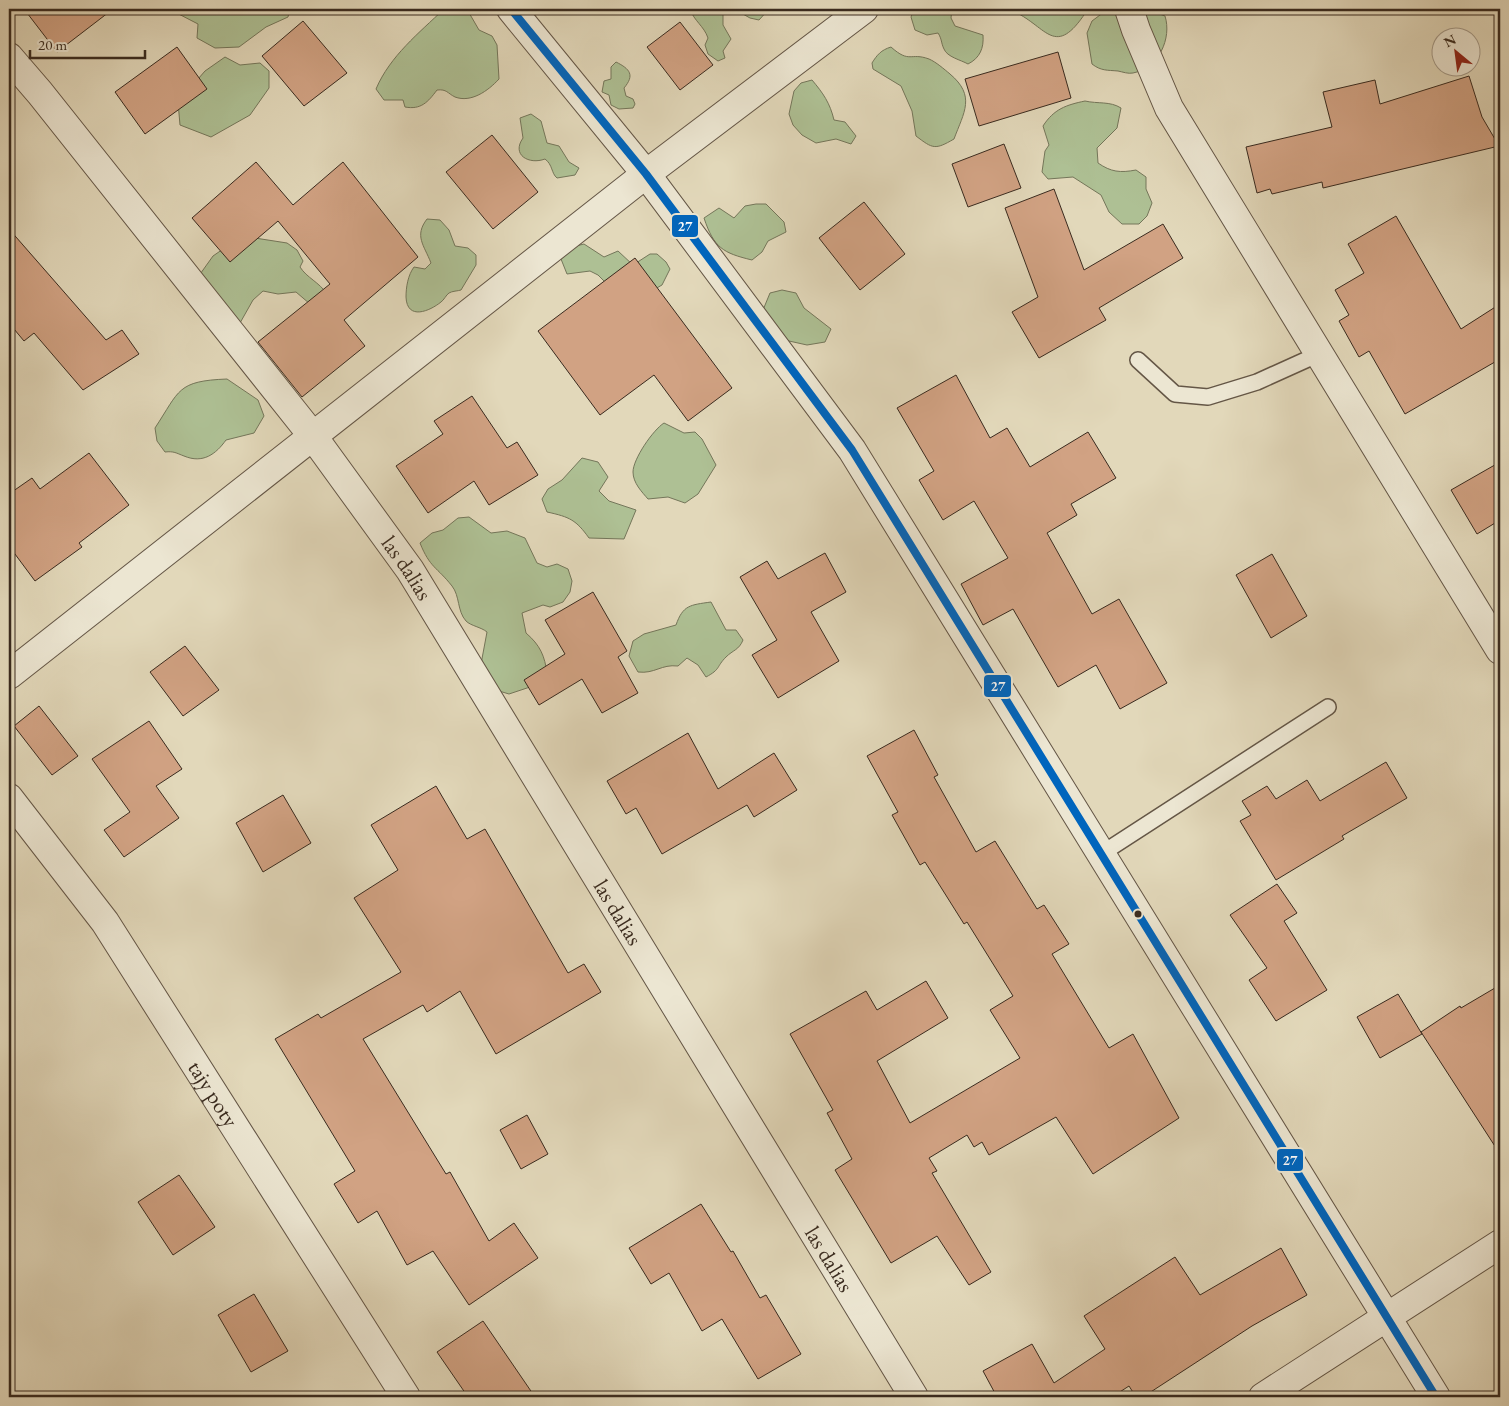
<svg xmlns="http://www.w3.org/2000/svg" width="1509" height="1406" font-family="'EB Garamond',serif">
	<rect width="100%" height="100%" fill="#e2d8ba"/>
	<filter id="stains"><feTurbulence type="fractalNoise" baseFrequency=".004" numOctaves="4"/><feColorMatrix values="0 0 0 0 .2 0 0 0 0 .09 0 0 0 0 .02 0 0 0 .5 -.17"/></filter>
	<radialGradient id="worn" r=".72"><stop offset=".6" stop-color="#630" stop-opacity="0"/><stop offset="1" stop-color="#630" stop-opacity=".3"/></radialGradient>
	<!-- green -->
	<g fill="#aec094" stroke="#74765a">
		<path d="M 169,9 L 290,9 L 288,17 L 266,27 L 239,47 L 215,48 L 197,38 L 198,24 Z"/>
		<path d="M 444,9 L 468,11 L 479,30 L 492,36 L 497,45 L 499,79 C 488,91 471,103 455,97 C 447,93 447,89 437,90 C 428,102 421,110 405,107 L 403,100 L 384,100 L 376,89 C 390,56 419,33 444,9 Z"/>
		<path d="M 690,9 L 723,9 L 723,25 L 731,39 L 723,51 L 725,58 L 718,61 L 708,54 L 705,45 L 708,38 C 704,26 694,21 690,9 Z"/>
		<path d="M 734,9 L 769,9 L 759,20 L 750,18 Z"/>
		<path d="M 914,9 L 952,9 L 951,18 L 955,26 L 983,35 C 984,48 980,58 968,64 C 961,60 947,57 944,49 C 941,43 942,39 938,33 L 927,35 L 915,30 L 911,17 Z"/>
		<path d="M 988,9 L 1085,9 L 1086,12 C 1055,59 1047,27 1015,12 C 1007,8 996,9 988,9 Z"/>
		<path d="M 1108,9 L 1147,9 L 1165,16 C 1172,38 1159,68 1133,73 C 1128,74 1123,72 1118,71 C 1107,70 1101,71 1092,64 L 1087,33 L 1092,21 Z"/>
		<path d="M 891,47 C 910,64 910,52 929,59 C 936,62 944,69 950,74 C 976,96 964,112 954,139 C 935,150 933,149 916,136 L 912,111 L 901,86 L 873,69 L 872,63 C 877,55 881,50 891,47 Z"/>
		<path d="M 225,57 L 240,65 L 260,63 L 269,71 L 269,88 L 250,115 L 211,137 L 180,125 L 178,102 L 205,71 Z"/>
		<path d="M 616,62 C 630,69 635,75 624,88 L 626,96 L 633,99 L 635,104 L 633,108 L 619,109 L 611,105 L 609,95 L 602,92 L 604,81 L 611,79 L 611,67 Z"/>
		<path d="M 812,80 C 823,93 830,103 834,120 L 845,122 L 856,136 L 851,144 L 836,139 L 816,143 L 802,135 L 793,125 L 789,114 L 794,91 L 801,83 Z"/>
		<path d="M 1085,101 C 1098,104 1110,101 1121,108 L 1117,128 L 1097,148 L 1098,163 C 1111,172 1120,173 1136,170 L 1146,177 L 1146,189 L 1152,203 L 1147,216 L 1139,224 L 1122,224 L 1109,212 L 1101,195 L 1073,177 L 1048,179 L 1042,172 L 1045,151 L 1049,145 L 1043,126 C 1054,109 1066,105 1085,101 Z"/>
		<path d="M 531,114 L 541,121 L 547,143 L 559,146 L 569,162 L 579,168 L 575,175 L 557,178 C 551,173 553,165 545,159 C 529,165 511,155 523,138 L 520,118 Z"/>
		<path d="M 756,204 L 766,204 L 784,222 L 786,232 L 768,241 L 762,252 L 752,260 C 723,253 714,248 704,218 L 719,208 L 734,218 L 745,206 Z"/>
		<path d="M 427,219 L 440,220 L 449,230 L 455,246 L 468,248 L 476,255 L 476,265 L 461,290 C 458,291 452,291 449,293 C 446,295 444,300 441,302 C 430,311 407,321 406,297 C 406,287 408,275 414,267 L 425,269 L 431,263 C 424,245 414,236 427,219 Z"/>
		<path d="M 242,236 L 287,243 L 297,250 L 303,261 L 300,267 C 307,278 319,282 327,294 L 310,304 L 296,292 L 278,294 L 263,291 L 253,300 L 240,323 L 198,277 L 213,256 Z"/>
		<path d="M 584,244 L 604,257 L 618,251 L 633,265 L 650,254 L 657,254 L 666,262 L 670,269 L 662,285 L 648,293 L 610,287 L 598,275 L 590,271 L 567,274 L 561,259 L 572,247 Z"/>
		<path d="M 782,290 L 796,293 L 804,308 L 831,329 L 825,342 L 807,345 L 771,337 L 763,310 L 770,293 Z"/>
		<path d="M 227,379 L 258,400 L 264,416 L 254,433 L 226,440 C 216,454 203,464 184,456 C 176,453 174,451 165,452 L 157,441 L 155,428 C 180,390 177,381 227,379 Z"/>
		<path d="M 664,423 L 684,433 L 695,432 L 702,439 L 716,465 L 698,494 L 685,503 L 668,497 L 648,499 C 642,492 633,483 633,472 C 633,459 653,430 664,423 Z"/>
		<path d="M 582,458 L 598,462 L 608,477 L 599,491 L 609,501 L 636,510 L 624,539 L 589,538 C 576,520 570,517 547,512 L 542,499 L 548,489 L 562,480 Z"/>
		<path d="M 469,517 L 491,533 L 507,531 L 525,538 L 537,563 L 547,567 L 557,564 L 568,569 L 572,581 L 570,592 L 563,602 L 550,607 L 543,605 L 522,613 L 526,633 C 540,645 545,656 547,674 L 536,685 L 509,694 L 499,691 L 481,664 L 487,632 C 481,627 471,626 466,621 C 457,611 460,596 452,586 C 437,567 430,568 420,543 L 432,533 L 443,530 L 458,518 Z"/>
		<path d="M 711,602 L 726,630 L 736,630 L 743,640 C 739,650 733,650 726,657 C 716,667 721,669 706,677 L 698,665 L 687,658 L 678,666 C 661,664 655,674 638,672 L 629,656 L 633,641 L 644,634 L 676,625 C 683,605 690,605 711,602 Z"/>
	</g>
	<!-- building -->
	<g fill="#d1a283" stroke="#3a2b1f">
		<path d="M 24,9 L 113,9 L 57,52 Z"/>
		<path d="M 303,21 L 347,73 L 304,106 L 262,56 Z"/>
		<path d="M 680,22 L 713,65 L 680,90 L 647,47 Z"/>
		<path d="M 177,47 L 207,89 L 145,134 L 115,92 Z"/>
		<path d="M 1058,52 L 1071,98 L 979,126 L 965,79 Z"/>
		<path d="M 1469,76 L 1482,117 L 1499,146 L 1323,188 L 1322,182 L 1272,194 L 1270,189 L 1257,193 L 1246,147 L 1332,127 L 1323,92 L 1375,80 L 1380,104 Z"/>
		<path d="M 492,135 L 538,192 L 493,229 L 446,172 Z"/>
		<path d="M 1004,144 L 1021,188 L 968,207 L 952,164 Z"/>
		<path d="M 256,162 L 293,205 L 343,162 L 418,257 L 344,320 L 365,346 L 302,397 L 258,342 L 330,284 L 278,221 L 230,262 L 192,218 Z"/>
		<path d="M 1054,189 L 1084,270 L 1163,224 L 1183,258 L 1099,308 L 1106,320 L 1039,358 L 1012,312 L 1038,297 L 1005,208 Z"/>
		<path d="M 864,202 L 905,254 L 860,290 L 819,238 Z"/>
		<path d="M 1396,216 L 1461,329 L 1500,304 L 1500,359 L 1405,414 L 1369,351 L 1359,357 L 1339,321 L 1349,315 L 1335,290 L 1364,273 L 1348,244 Z"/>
		<path d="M 9,229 L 106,340 L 122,330 L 139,354 L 83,390 L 34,333 L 24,341 L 9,323 Z"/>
		<path d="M 635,258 L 732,388 L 688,421 L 654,375 L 600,415 L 538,331 Z"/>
		<path d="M 956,375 L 990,438 L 1007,428 L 1030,467 L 1088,432 L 1116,478 L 1071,504 L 1077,515 L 1047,533 L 1092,614 L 1119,599 L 1167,683 L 1120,709 L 1096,665 L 1058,687 L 1013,609 L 983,625 L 961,584 L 1008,558 L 974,501 L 943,520 L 919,480 L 934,471 L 897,408 Z"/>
		<path d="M 472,396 L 507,448 L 517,442 L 538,475 L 489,505 L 474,481 L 428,513 L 396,466 L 443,434 L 434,421 Z"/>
		<path d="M 89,453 L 129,505 L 79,543 L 82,547 L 35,581 L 9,546 L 9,494 L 32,478 L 40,489 Z"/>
		<path d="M 1500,462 L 1500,520 L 1477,534 L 1451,490 Z"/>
		<path d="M 825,553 L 846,592 L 811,612 L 839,661 L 778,698 L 752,655 L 777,640 L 740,577 L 767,561 L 778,579 Z"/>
		<path d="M 1272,554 L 1307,616 L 1271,638 L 1236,575 Z"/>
		<path d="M 593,592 L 627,651 L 618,657 L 638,693 L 602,713 L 582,679 L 539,705 L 524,680 L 565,654 L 545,620 Z"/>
		<path d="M 185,646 L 219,690 L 183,716 L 150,672 Z"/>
		<path d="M 39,706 L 78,756 L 52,775 L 14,726 Z"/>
		<path d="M 149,721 L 182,769 L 156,786 L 179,818 L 124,857 L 104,830 L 130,812 L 92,759 Z"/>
		<path d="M 914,730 L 938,775 L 934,777 L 976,852 L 995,841 L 1037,909 L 1044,905 L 1069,944 L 1052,954 L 1109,1048 L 1133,1034 L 1179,1118 L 1093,1174 L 1056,1117 L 989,1155 L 982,1142 L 974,1147 L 967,1135 L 929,1158 L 937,1171 L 932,1173 L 991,1272 L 969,1285 L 937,1236 L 891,1263 L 835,1170 L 852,1159 L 827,1113 L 833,1110 L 790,1034 L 866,991 L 877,1010 L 926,981 L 948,1018 L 877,1061 L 910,1123 L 1020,1058 L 990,1010 L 1013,996 L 967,922 L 964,924 L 925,862 L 920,865 L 892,815 L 898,812 L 867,756 Z"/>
		<path d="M 688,733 L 718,789 L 774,753 L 797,790 L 754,817 L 747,805 L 662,854 L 636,808 L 626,814 L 607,781 Z"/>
		<path d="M 1386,762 L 1407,798 L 1342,836 L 1344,839 L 1276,880 L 1240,821 L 1251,815 L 1242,801 L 1267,786 L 1276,799 L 1307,780 L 1320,801 Z"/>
		<path d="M 436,786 L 467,839 L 485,829 L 568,973 L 584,964 L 601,992 L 496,1054 L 460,991 L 427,1012 L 423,1005 L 363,1039 L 446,1174 L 450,1172 L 489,1241 L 514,1223 L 538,1258 L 469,1305 L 433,1251 L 407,1265 L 377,1211 L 358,1223 L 334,1184 L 355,1171 L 275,1039 L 318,1014 L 321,1018 L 401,972 L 354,898 L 398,870 L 371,825 Z"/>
		<path d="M 283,795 L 311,843 L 263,872 L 236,823 Z"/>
		<path d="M 1277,884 L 1297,913 L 1284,921 L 1327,990 L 1276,1021 L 1249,980 L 1267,968 L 1230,915 Z"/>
		<path d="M 1500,985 L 1500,1154 L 1421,1032 L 1460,1006 L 1461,1008 Z"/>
		<path d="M 1398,994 L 1422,1034 L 1380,1058 L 1357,1017 Z"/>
		<path d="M 527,1115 L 548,1154 L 521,1169 L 500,1130 Z"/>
		<path d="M 179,1175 L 215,1227 L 173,1255 L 138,1202 Z"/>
		<path d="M 701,1204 L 731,1252 L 733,1251 L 760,1298 L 766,1295 L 801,1354 L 758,1379 L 722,1319 L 702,1331 L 669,1273 L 651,1284 L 629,1248 Z"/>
		<path d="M 1281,1248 L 1307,1295 L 1252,1326 L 1143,1397 L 1136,1397 L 1129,1386 L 1112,1397 L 997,1397 L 983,1371 L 1032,1344 L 1054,1383 L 1105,1349 L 1084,1316 L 1175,1257 L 1200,1295 Z"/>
		<path d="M 254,1294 L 288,1351 L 251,1372 L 218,1315 Z"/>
		<path d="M 483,1321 L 535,1397 L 468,1397 L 437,1352 Z"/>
	</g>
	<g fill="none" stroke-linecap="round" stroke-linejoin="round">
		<defs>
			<g id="service">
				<path d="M 1138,360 L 1175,394 L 1208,397 L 1257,382 L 1319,354"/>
				<path d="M 1101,854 L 1328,707"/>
			</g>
			<g id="minor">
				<path d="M 511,9 L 646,174 L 852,450 L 1436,1397"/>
				<path d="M 1129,9 L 1136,30 L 1169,108 L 1500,650"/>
				<path id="s1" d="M 9,57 L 40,93 L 312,435 L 410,570 L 914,1397"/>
				<path d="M 9,675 L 646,174 L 864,9"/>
				<path id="s2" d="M 9,798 L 105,922 L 406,1397"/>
				<path d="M 1263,1397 L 1500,1244"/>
			</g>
		</defs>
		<!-- service casing -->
		<use href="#service" stroke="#645646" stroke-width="18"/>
		<!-- minor casing -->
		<use href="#minor" stroke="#645646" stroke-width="30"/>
		<!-- service -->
		<use href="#service" stroke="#ece6d2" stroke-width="15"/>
		<!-- minor -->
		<use href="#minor" stroke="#ece6d2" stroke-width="28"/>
		<defs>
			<path id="bus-1" d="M 511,9 L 646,174 L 852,450 L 1436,1397"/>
		</defs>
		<!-- bus-1 casing -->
		<use href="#bus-1" stroke="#ece6d2" stroke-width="11"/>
		<!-- bus-1 -->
		<use href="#bus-1" stroke="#0065bd" stroke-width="8"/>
	</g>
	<!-- markers -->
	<circle fill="#3a2b1f" stroke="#ece6d2" stroke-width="2" cx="1138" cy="914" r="4.5"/>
	<g text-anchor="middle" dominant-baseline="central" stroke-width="4" stroke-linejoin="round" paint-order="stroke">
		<!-- street labels -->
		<g font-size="22" fill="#3a2b1f" stroke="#ece6d2">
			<text stroke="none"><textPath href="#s1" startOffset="648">las dalias</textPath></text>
			<text stroke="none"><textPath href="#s1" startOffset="1052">las dalias</textPath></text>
			<text stroke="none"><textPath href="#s2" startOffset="360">tajy poty</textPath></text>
			<text stroke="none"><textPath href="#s1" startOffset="1458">las dalias</textPath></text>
		</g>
	</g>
	<g stroke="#ece6d2" stroke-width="2">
		<rect x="671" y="214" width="28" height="24" rx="5" fill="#0065bd"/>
		<rect x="983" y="674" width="29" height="24" rx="5" fill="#0065bd"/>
		<rect x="1276" y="1148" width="28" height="24" rx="5" fill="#0065bd"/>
	</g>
	<g font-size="14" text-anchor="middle" font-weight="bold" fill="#fff">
		<text x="685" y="231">27</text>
		<text x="998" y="691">27</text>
		<text x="1290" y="1165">27</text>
	</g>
	<!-- margin -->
	<rect width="1509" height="1406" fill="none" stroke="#e2d8ba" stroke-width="30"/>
	<rect x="10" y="10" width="1489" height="1386" fill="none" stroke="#3a2b1f" stroke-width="2.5"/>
	<rect x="15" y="15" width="1479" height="1376" fill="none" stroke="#3a2b1f"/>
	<!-- north arrow -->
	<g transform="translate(1456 52) rotate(331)"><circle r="24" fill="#ece6d2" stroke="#a59b8a"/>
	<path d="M0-4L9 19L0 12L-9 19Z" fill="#8f2418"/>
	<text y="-8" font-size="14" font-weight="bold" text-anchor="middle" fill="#3a2b1f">N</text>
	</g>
	<!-- scale -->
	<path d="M30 50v8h115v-8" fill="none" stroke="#3a2b1f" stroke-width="2.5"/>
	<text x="38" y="50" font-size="15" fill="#3a2b1f" stroke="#ece6d2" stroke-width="4" paint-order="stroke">20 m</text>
	<rect width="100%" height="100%" filter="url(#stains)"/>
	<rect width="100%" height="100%" fill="url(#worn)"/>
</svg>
